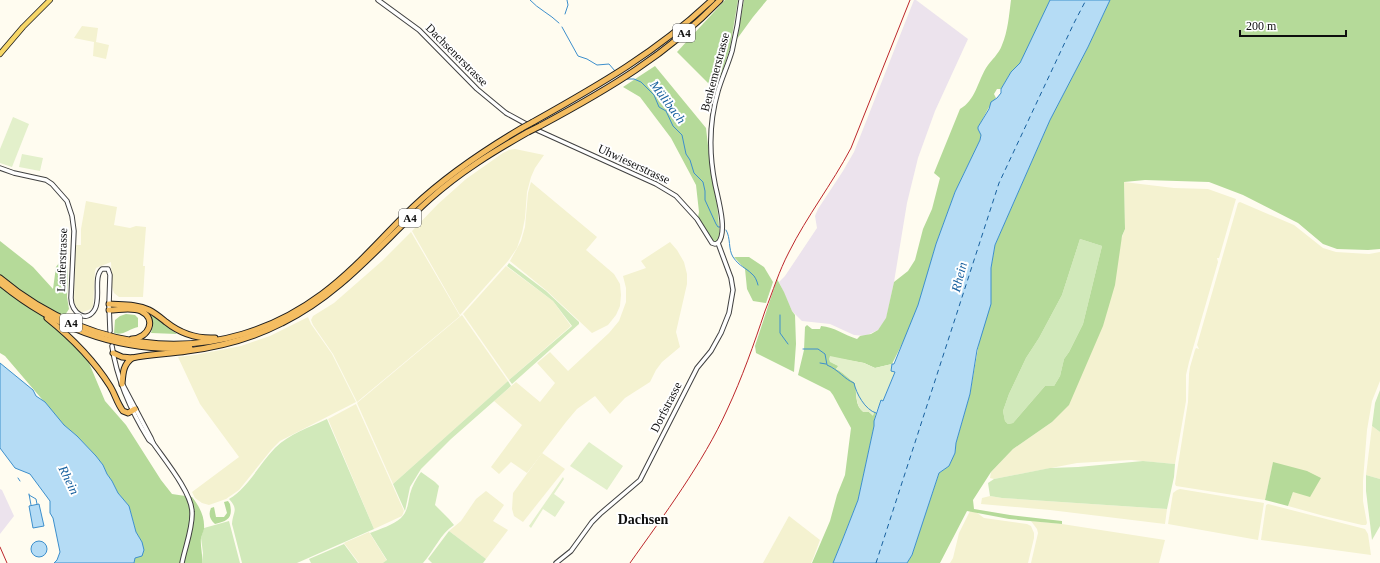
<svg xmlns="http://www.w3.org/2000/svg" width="1380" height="563" font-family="Georgia,serif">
	<rect width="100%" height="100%" fill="#fffcf0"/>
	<!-- industrial -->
	<g fill="#ece3ed">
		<path d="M 914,0 L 916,0 L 968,39 L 935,111 L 918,158 L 907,203 L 894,282 L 886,319 L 878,330 L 865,336 L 854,335 L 830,324 L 802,321 L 792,311 L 779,282 L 785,276 L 817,228 L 815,216 L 818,209 L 843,171 L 854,152 Z"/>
		<path d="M 0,489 L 2,490 L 14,516 L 0,534 Z"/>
	</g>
	<!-- farmland -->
	<g fill="#f4f2d0">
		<path d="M 82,26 L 98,28 L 96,42 L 109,45 L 106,59 L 93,56 L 94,42 L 74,38 Z"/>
		<path d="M 515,149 L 544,155 L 535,168 L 531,177 L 527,192 L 525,218 L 522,233 L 517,248 L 508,261 L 460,315 L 412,231 L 438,204 L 466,179 L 503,153 L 509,150 Z"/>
		<path d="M 531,182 L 597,237 L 586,250 L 614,274 L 620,284 L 621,295 L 620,306 L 616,315 L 608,325 L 592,333 L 547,291 L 510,261 L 521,241 L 525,227 L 528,193 Z"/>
		<path d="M 1124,182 L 1174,188 L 1208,189 L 1236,199 L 1219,258 L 1217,258 L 1218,262 L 1189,362 L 1186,375 L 1186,401 L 1175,464 L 1131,460 L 1077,463 L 994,479 L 990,478 L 991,472 L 1013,449 L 1052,422 L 1125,229 Z"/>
		<path d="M 86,201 L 117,207 L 114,225 L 130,228 L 136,226 L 146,227 L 143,266 L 145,266 L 143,297 L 119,297 L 114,293 L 112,287 L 111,262 L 96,268 L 95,271 L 93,306 L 91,309 L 83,312 L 79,312 L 75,307 L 74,302 L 75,245 L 81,245 L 81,229 Z"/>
		<path d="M 1240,202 L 1294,225 L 1323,248 L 1336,252 L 1369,254 L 1380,252 L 1380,381 L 1372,401 L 1367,430 L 1363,481 L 1363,501 L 1367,523 L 1366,525 L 1362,525 L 1324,516 L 1288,506 L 1293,492 L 1273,463 L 1265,500 L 1176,486 L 1175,484 L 1188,402 L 1189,374 L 1190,367 L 1195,350 L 1196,348 L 1199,349 L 1197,345 L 1238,203 Z"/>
		<path d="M 411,232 L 460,316 L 357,402 L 333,354 L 313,325 L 311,320 L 313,316 L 334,303 L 382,261 Z"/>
		<path d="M 670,242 L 677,250 L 684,262 L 687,274 L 687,284 L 676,332 L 680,347 L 662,362 L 656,370 L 650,382 L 625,398 L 610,414 L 595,396 L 577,409 L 566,422 L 527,473 L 511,462 L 499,474 L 491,467 L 522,425 L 494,401 L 516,382 L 540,402 L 555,383 L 537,363 L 550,352 L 568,371 L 609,333 L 619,321 L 626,302 L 626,288 L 623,276 L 646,268 L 641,261 Z"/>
		<path d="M 506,266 L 553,301 L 571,326 L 509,380 L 463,314 Z"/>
		<path d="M 462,315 L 508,381 L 393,484 L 357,403 Z"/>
		<path d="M 308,317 L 311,324 L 332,354 L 356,402 L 280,441 L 272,449 L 239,490 L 226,499 L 209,505 L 202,503 L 195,498 L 192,492 L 239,457 L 200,404 L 178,357 L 195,355 L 241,346 L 270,336 Z"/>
		<path d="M 356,404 L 404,511 L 402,516 L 374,529 L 328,419 Z"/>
		<path d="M 1372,426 L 1380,432 L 1380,479 L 1366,475 Z"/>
		<path d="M 542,453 L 565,469 L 523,522 L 514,516 L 512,509 L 513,493 Z"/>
		<path d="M 1180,489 L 1264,503 L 1258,540 L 1168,524 L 1173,493 L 1177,490 Z"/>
		<path d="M 486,491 L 504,505 L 493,521 L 508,530 L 486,559 L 449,531 L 461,521 L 476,499 Z"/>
		<path d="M 990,496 L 1002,498 L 1167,509 L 1165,524 L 1050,510 L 981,504 L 982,498 Z"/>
		<path d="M 1268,504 L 1365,529 L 1368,534 L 1371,555 L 1261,540 L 1266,505 Z"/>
		<path d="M 970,511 L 976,512 L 984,518 L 1027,524 L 1031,526 L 1034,533 L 1034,538 L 1028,563 L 950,563 L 953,558 L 959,533 Z"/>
		<path d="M 789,516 L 820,540 L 813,559 L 811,563 L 763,563 Z"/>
		<path d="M 1031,521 L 1062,524 L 1165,540 L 1159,563 L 1031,563 L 1038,533 L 1037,529 Z"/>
		<path d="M 369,532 L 387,561 L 384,563 L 359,563 L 344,543 Z"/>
	</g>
	<!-- green -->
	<g fill="#d1e9ba">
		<path d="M 1080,239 L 1102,246 L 1083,324 L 1069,352 L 1064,359 L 1060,376 L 1054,386 L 1045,386 L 1013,423 L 1008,424 L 1005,421 L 1003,411 L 1009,394 L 1026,358 L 1039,338 L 1062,295 Z"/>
		<path d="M 509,263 L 546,291 L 579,322 L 579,324 L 512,384 L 509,380 L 572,326 L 553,301 L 507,266 Z"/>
		<path d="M 508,381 L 511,386 L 451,439 L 421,469 L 410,487 L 405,511 L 393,484 Z"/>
		<path d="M 1380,390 L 1380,432 L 1372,426 L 1375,403 Z"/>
		<path d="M 327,419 L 374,529 L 297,563 L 242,563 L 232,524 C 233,511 239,510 229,499 C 249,487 259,464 275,448 C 289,434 310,427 327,419 Z"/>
		<path d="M 1143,461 L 1175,464 L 1174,477 L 1167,509 L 1002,498 L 990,496 L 988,483 L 994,479 L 1050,468 L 1078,467 Z"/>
		<path d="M 421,472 L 435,482 L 439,486 L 435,505 L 449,519 L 454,525 C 440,534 434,551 423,563 L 383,563 L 387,560 L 370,533 C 380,529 393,525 401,518 C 408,511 408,503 410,494 C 412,486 416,479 421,472 Z"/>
		<path d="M 1366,475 L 1380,479 L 1380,526 L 1372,540 L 1366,491 Z"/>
		<path d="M 229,521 L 240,563 L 202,563 L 203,553 L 201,538 L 204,528 Z"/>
		<path d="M 449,531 L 486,559 L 483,563 L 432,563 L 428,559 Z"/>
		<path d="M 344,544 L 358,563 L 311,563 L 309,559 Z"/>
	</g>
	<!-- forest -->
	<g fill="#b5da99" fill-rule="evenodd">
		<path d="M 725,0 L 738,0 L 730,48 L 716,91 L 677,52 Z"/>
		<path d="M 744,0 L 767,0 L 753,17 L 737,39 Z"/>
		<path d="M 1011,0 L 1050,0 L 1027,50 L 1020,63 L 1011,72 L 1001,89 L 997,89 L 994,94 L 996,98 C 989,104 984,118 978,127 L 978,129 L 981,135 L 980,140 L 955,192 L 936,244 L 918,306 L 909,330 L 892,364 L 875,368 L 864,363 L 830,357 L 833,363 L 839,366 L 836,369 C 843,372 849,378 855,383 C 857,393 854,413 869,412 L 873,415 L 874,412 L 876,413 L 874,421 L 874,426 L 858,500 L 842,541 L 833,563 L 812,563 L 830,521 L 837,495 L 845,475 L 851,428 L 840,408 L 833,395 L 830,391 L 798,375 L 804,350 L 805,327 L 807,325 L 812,329 L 820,329 L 821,326 C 835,327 844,335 857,339 L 860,336 L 871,334 L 878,330 L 886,318 L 894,282 L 908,271 L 915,260 L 923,229 L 932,209 L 940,178 L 934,173 L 960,109 C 975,101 978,81 986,68 C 991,60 999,54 1002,45 C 1008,31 1009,15 1011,0 Z"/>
		<path d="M 1110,0 L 1380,0 L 1380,249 L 1368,250 L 1337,249 L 1323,244 L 1298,223 L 1243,195 L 1209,182 L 1145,180 L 1124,182 L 1125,229 L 1122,236 L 1115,285 L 1103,326 L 1069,405 L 1052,422 L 1013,449 L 991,472 L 973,500 L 974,509 L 1010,515 L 1062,521 L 1062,524 L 1009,519 L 967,511 L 940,563 L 907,563 L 912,555 L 939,473 L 949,466 L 955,453 L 956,443 L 970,394 L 990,280 L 991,268 L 995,245 L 1050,120 L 1088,47 ZM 1080,239 L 1102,246 L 1083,324 L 1069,352 L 1064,359 L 1060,376 L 1054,386 L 1045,386 L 1013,423 L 1008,424 L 1005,421 L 1003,411 L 1009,394 L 1026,358 L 1039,338 L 1062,295 Z"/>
		<path d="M 655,66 L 706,128 L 711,172 L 717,204 L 720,237 L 717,241 L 713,241 L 698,217 L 699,212 L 696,185 L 671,138 L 640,97 L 623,87 Z"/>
		<path d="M 0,241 L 33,267 L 53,289 L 56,267 L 62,259 L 66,259 L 68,273 L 67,297 L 69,309 L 57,327 L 84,351 L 105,401 L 126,425 L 161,480 L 172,494 L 192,497 C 199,506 205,516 204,529 C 203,532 202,535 201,538 C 200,546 203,555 202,563 L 134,563 L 135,558 L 138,556 L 142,542 L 136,532 L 129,506 L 118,493 L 112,481 L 107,474 L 103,465 L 96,456 L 77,436 L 64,425 L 5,356 L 0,353 Z"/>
		<path d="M 734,257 L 749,257 L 764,267 L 773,282 L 766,303 L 753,301 L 747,289 L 745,269 Z"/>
		<path d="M 777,279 L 784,292 L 792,311 L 795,315 L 796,344 L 794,372 L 756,353 L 755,346 Z"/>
		<path d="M 126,314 L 135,315 L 138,318 L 138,327 C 129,329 123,336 114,333 L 115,320 L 120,316 Z"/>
		<path d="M 151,314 L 177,334 L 151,333 L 153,326 Z"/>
		<path d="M 1273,462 L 1307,471 L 1321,478 L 1310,497 L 1293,492 L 1288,506 L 1265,500 Z"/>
		<path d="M 228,501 L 230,504 C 233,518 228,521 215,524 C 210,520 208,514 211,508 L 214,507 L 216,517 L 224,517 L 227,513 L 224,502 Z"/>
	</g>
	<!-- pitch -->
	<g fill="#e3f0cb">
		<path d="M 13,117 L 29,124 L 12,167 L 0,163 L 0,149 Z"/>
		<path d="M 22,154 L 43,158 L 40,171 L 19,167 Z"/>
		<path d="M 830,356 L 864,363 L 875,368 L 892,364 L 892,371 L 895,371 L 883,401 L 881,401 L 876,412 L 874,412 L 873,416 L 869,412 L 863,412 C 855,405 857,393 855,383 C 848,379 843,372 836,369 L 838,366 L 830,362 L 829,359 Z"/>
		<path d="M 589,442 L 623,466 L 607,490 L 570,466 Z"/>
		<path d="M 563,477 L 564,479 L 554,494 L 565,502 L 555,517 L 543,509 L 531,528 L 529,526 Z"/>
	</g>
	<!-- water -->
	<g fill="#b5dcf5" stroke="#3d8fcc">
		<path d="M 1050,0 L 1110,0 L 1088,47 L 1050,120 L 995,245 L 991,268 L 991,304 L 977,350 L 970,394 L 956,443 L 955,453 L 949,466 L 939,473 L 912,555 L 907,563 L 833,563 L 842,541 L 858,500 L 874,426 L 874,421 L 881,400 L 883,401 L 895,372 L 891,371 L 892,364 L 894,364 L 918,305 L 936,244 L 955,192 L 980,140 L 981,135 L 978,129 L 978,127 L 989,109 L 991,102 L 997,98 L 1001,93 L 1001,89 L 1011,72 L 1020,63 Z"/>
		<path d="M 0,363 L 33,390 L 36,396 L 45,402 L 64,425 L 77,436 L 96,456 L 103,465 L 107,474 L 112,481 L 118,493 L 129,506 L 136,532 L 142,542 L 144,550 L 142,556 L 135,558 L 134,563 L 54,563 L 57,560 L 60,552 L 53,518 L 50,513 L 50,501 L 30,474 L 15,468 L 0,448 Z"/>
		<path d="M 39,504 L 44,526 L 33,528 L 29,506 Z"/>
		<circle cx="39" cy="549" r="8"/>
	</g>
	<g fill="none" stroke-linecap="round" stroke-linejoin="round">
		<!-- stream -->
		<g stroke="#3d8fcc" stroke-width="1">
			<path d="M 530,0 C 538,9 550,14 559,23"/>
			<path d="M 565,14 L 568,5 L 567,0"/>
			<path d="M 562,27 L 578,56 L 587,59 L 597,65 L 609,64 L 615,71"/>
			<path d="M 626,79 L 634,79 L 641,82 L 654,95 L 659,107 L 666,111 L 673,126 L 682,135 L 686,154 L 690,160 L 694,173 L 703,182 L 705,191 L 705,200 L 716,224 L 718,227 L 720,227"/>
			<path d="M 726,230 C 731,238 728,249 733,257 C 740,267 745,267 752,274 C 755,276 757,281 758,285"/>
			<path d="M 780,315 L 780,333 L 788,344"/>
			<path d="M 803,349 L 818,349 L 825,354 L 827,365 C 839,370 844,379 854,383 C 856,393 865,410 876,413"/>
			<path d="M 820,363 L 826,364"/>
			<path d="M 18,478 L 20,481"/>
			<path d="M 29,494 L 31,505"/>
			<path d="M 29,495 L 36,499 L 37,504"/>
		</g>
		<!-- ferry -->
		<path stroke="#18619f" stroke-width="1" stroke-dasharray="5 4" stroke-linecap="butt" d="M 876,563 L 999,183 L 1074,23 L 1086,0"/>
		<defs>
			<g id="tertiary">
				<path d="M 378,0 L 419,30 L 477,89 L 506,113 L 539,131 L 656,184 L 676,196 L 697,219 L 712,243 L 715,244 L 718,243"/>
				<path d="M 0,168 L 14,173 L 46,180 L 52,184 L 67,201 L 72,216 L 74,231 L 71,298 C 71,313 87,324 95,309 C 101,298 93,277 102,269 L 108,269 L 110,275 L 109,304 L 110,331"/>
				<path d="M 718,243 C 728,232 718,199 715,184 C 709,154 709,122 718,91 C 722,77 728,65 732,51 C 736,34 739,17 741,0"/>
				<path d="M 112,346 C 117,380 131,411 149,440 L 153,443 C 164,459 192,493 192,512 C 193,528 185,547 182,563"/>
				<path d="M 123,385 L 151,438 L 153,443"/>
				<path d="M 556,563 L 571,551 L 592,522 L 600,514 L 640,480 L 697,368 L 711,351 L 721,333 L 729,313 L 733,290 L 731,278 L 718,243"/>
			</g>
			<path id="primary" d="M 0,54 L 23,27 L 50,0"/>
			<g id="trunk">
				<path d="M 533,122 C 599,85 657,52 712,0"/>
				<path d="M 540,126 C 607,90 667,55 720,0"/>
				<path d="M 0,278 C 94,357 221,369 322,294 C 356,269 383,236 413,207 C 446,176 483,151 522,128"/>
				<path d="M 0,283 C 56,329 118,352 190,348"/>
				<path d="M 109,304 C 122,305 137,304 149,310 C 155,313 161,318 166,322 C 181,334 196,339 215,338"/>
				<path d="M 109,310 C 119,310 132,307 141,311 C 157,319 149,338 132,339"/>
				<path d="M 47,318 C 72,338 93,359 110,386 C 115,394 117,403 123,411 L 128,413 L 135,409"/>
				<path d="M 113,353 L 122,357 L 132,358 C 150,354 169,354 187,351 C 219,347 253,338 282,323 C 342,294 382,242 430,199 C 460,172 493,152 528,132"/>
				<path d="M 122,384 C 123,373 123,365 132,358"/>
			</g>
		</defs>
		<!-- tertiary casing -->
		<use href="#tertiary" stroke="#414141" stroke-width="5.5"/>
		<!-- primary casing -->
		<use href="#primary" stroke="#1f1f1f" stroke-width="6"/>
		<!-- trunk casing -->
		<use href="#trunk" stroke="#1f1f1f" stroke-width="7"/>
		<!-- tertiary -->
		<use href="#tertiary" stroke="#fff" stroke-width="3.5"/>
		<!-- primary -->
		<use href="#primary" stroke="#f7d768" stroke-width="4.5"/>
		<!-- trunk -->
		<use href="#trunk" stroke="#f4bd61" stroke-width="5"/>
		<!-- rail -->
		<g stroke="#bd272b" stroke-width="1">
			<path d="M 0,547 L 7,563"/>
			<path d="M 630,563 C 664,515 703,463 727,410 C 742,378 754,344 765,311 C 773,291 779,271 789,252 C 807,216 832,184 851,148 L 910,0"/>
		</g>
		<defs>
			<g id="trunk-bridge">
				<path d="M 522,128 L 533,122"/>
				<path d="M 528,132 L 540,126"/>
			</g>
		</defs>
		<!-- trunk-bridge casing -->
		<use href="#trunk-bridge" stroke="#1f1f1f" stroke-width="7" stroke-linecap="butt"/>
		<!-- trunk-bridge -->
		<use href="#trunk-bridge" stroke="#f4bd61" stroke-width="5"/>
	</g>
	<g text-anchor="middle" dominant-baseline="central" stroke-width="4" stroke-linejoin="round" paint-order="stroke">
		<!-- shield labels -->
		<g fill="#fff" stroke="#565656" stroke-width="1">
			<rect x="673" y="24" width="22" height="18" rx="3"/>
			<rect x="399" y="209" width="22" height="18" rx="3"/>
			<rect x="60" y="314" width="22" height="18" rx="3"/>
		</g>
		<g font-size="11" font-weight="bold" fill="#0e0e0e">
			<text x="684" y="33">A4</text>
			<text x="410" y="218">A4</text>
			<text x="71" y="323">A4</text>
		</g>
		<!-- street labels -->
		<g font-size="12" fill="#0e0e0e" stroke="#fff">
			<text transform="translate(457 55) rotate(45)">Dachsenerstrasse</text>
			<text transform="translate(715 72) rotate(-75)">Benkemerstrasse</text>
			<text transform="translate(634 164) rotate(25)">Uhwieserstrasse</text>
			<text transform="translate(62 260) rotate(-88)">Lauferstrasse</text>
			<text transform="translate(666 407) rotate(-63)">Dorfstrasse</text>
		</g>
		<!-- water labels -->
		<g font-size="13" font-style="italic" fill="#18619f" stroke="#fff">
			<text transform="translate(668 102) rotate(53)">Mülibach</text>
			<text transform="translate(959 277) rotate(-76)">Rhein</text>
			<text transform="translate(69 480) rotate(64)">Rhein</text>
		</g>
		<!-- quarter labels -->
		<g font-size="14" font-weight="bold" fill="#0e0e0e" stroke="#fff">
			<text x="643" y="519">Dachsen</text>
		</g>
	</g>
	<!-- scale -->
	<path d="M1240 30v6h106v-6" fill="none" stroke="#0e0e0e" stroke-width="2"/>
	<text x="1246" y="30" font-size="12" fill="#0e0e0e" stroke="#ffffff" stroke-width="3" paint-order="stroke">200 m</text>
</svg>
